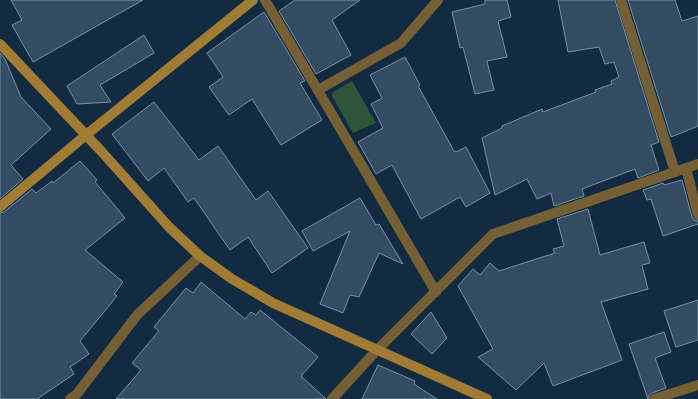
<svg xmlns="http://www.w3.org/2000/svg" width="698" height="399" font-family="'PT Sans',sans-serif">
	<rect width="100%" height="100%" fill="#132b40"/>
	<!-- green -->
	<path fill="#2d5639" d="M 352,81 L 376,123 L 353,133 L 332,96 L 332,93 Z"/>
	<!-- building -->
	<g fill="#334c62" stroke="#7590a9">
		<path d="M 11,0 L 143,0 L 33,62 L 12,25 L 22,20 Z"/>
		<path d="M 295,0 L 360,0 L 332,20 L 351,55 L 316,74 L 279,11 Z"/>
		<path d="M 485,0 L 507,0 L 511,17 L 498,21 L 507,57 L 487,61 L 494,90 L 475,94 L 463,47 L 460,48 L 452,12 L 485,4 Z"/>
		<path d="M 558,0 L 615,0 L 659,142 L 651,145 L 659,170 L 638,178 L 635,169 L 582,189 L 584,196 L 554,206 L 551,193 L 537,199 L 527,179 L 495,195 L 482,138 L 502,128 L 502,126 L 542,109 L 543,112 L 596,92 L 595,90 L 612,84 L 611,81 L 619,77 L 614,62 L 605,64 L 599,47 L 568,52 Z"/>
		<path d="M 628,0 L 675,0 L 682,21 L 698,16 L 698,126 L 671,137 Z"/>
		<path d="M 264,12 L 305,81 L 300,83 L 322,120 L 281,145 L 252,99 L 229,115 L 209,87 L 223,77 L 207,53 Z"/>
		<path d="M 144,35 L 154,53 L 100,85 L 111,102 L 77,104 L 67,86 Z"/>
		<path d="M 0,53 L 5,59 L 21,97 L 51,129 L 11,165 L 23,179 L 0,199 Z"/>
		<path d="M 405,57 L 420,85 L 418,86 L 454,151 L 455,151 L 456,152 L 466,147 L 490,193 L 466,207 L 460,197 L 421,219 L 392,165 L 376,174 L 358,142 L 383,128 L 371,104 L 382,98 L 370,75 Z"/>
		<path d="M 154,102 L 199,160 L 218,146 L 256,200 L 268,191 L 308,248 L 272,273 L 248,237 L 230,250 L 194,198 L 188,202 L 164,168 L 148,181 L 112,134 Z"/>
		<path d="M 80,161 L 97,180 L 95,182 L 125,218 L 85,250 L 123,282 L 114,294 L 117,296 L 80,341 L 89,354 L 70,367 L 74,374 L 37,399 L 0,399 L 0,213 L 4,212 L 32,189 L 36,193 L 52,181 L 53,183 Z"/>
		<path d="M 682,180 L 692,217 L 694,220 L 698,221 L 698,224 L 663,236 L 651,199 L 647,200 L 643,190 L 663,183 L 664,185 Z"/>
		<path d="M 360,198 L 376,225 L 379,224 L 403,264 L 379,253 L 359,297 L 350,295 L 343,313 L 320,304 L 350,231 L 313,251 L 302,231 Z"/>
		<path d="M 588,209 L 600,255 L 644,242 L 650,263 L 642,265 L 648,289 L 601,302 L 622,360 L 553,386 L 544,363 L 516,390 L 478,357 L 493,349 L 458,286 L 473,269 L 480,275 L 490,263 L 499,271 L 555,253 L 553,249 L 564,246 L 557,219 Z"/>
		<path d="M 201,282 L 245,319 L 251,312 L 256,315 L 260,310 L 318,357 L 301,376 L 326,399 L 116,399 L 141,370 L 132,363 L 159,331 L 154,327 L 186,288 L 193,293 Z"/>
		<path d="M 698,300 L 698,340 L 676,347 L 664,311 Z"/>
		<path d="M 431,312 L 447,338 L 432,354 L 411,334 Z"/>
		<path d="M 664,332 L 671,352 L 655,358 L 666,388 L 652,393 L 649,395 L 648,399 L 629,344 Z"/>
		<path d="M 378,365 L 415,381 L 414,384 L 437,399 L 362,399 Z"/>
	</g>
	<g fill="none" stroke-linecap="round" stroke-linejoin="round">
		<!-- lane -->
		<path stroke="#755f35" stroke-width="10" d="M 686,168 L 698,215"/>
		<!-- street -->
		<g stroke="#755f35" stroke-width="10">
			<path d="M 265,0 L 436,292"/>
			<path d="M 621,0 L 675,172"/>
			<path d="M 318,90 L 401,43 L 438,0"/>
			<path d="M 70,399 L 77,394 L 137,315 L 200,256"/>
			<path d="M 332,399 L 377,350 L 493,234 L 698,164"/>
			<path d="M 654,399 L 698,385"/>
		</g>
		<!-- secondary -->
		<g stroke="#a07c34" stroke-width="10">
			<path d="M 0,44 L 102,152 L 169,227 L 200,256 L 232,279 L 273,303 L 487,399"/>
			<path d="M 0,207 L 86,135 L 253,0"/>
		</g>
	</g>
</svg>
